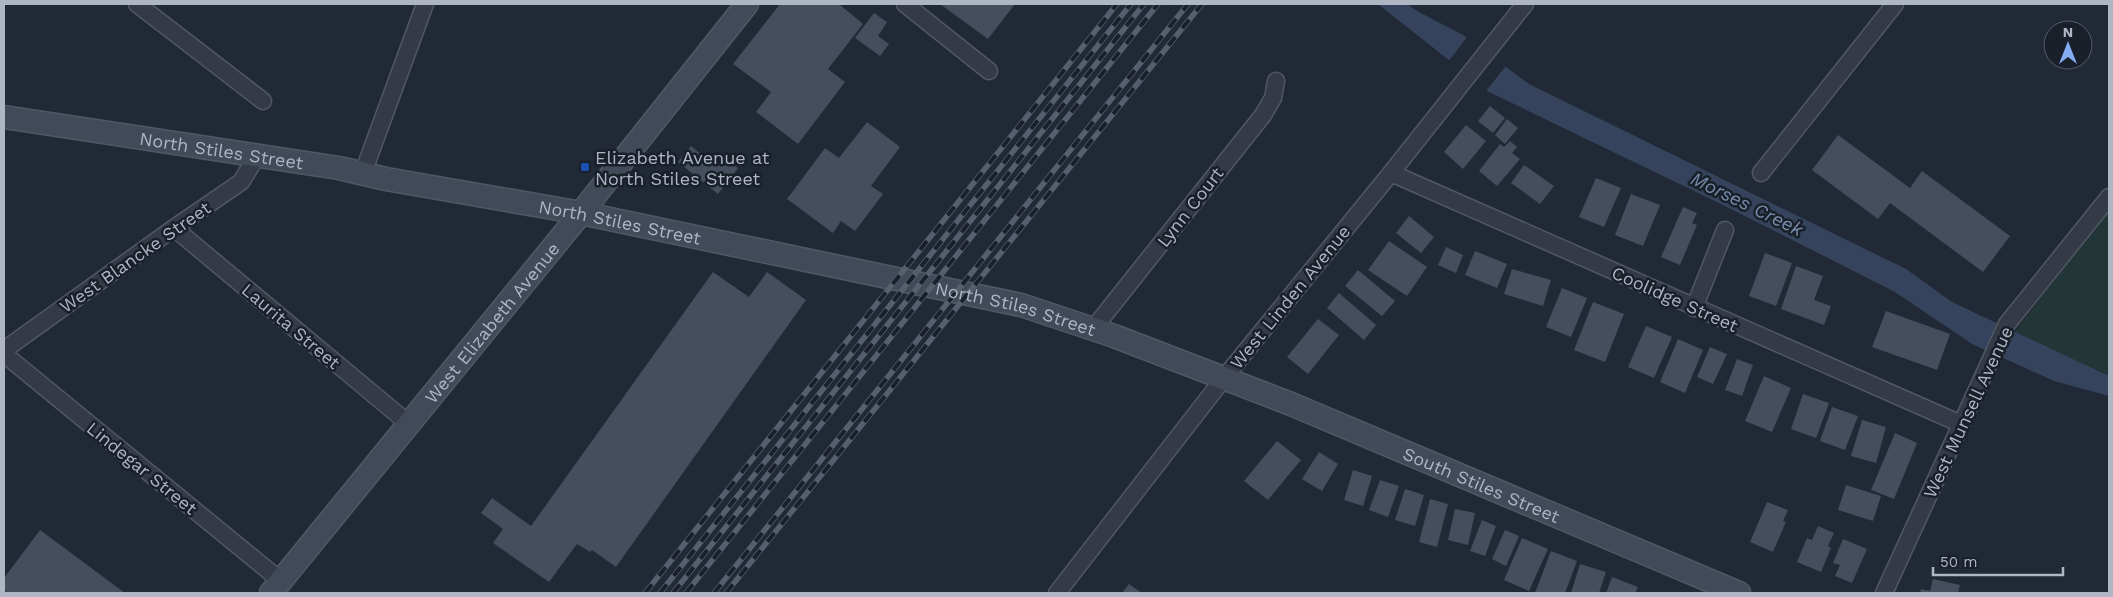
<svg xmlns="http://www.w3.org/2000/svg" width="2113" height="597" font-family="'Work Sans',sans-serif">
	<rect width="100%" height="100%" fill="#202935"/>
	<!-- green -->
	<path fill="#233637" d="M 2109,209 L 2109,376 L 2015,332 Z"/>
	<!-- water -->
	<path fill="#35445c" d="M 1378,4 L 1407,4 L 1417,11 L 1463,35 L 1529,84 L 1906,269 L 1952,302 L 2109,376 L 2109,396 L 2054,381 L 1972,344 L 1895,292 L 1721,204 L 1489,92 Z"/>
	<!-- pier -->
	<path fill="#202935" d="M 1468,36 L 1506,66 L 1485,92 L 1448,62 Z"/>
	<!-- building -->
	<g fill="#444e5d">
		<path d="M 780,4 L 839,4 L 863,24 L 828,69 L 845,82 L 798,144 L 756,112 L 771,92 L 733,64 Z"/>
		<path d="M 940,4 L 1015,4 L 988,39 Z"/>
		<path d="M 874,13 L 887,22 L 878,36 L 889,44 L 880,56 L 855,38 Z"/>
		<path d="M 1490,106 L 1505,118 L 1493,133 L 1478,121 Z"/>
		<path d="M 1507,119 L 1518,128 L 1505,144 L 1495,135 Z"/>
		<path d="M 867,122 L 900,147 L 871,186 L 883,194 L 855,231 L 841,221 L 833,233 L 787,199 L 825,148 L 839,158 Z"/>
		<path d="M 1466,125 L 1486,141 L 1463,169 L 1444,152 Z"/>
		<path d="M 1838,135 L 1910,188 L 1922,171 L 2010,236 L 1983,272 L 1890,203 L 1878,219 L 1812,170 Z"/>
		<path d="M 1510,141 L 1517,147 L 1512,153 L 1520,159 L 1497,186 L 1479,171 L 1500,144 L 1504,147 Z"/>
		<path d="M 691,146 L 714,165 L 722,155 L 738,168 L 718,194 L 678,162 Z"/>
		<path d="M 1524,165 L 1554,186 L 1540,204 L 1511,183 Z"/>
		<path d="M 1596,178 L 1621,188 L 1604,227 L 1579,217 Z"/>
		<path d="M 1631,194 L 1660,205 L 1643,246 L 1615,235 Z"/>
		<path d="M 1683,207 L 1697,213 L 1692,223 L 1697,225 L 1680,265 L 1661,257 Z"/>
		<path d="M 1409,216 L 1434,237 L 1421,253 L 1396,233 Z"/>
		<path d="M 1389,241 L 1427,267 L 1407,296 L 1368,270 Z"/>
		<path d="M 1446,247 L 1463,255 L 1456,273 L 1438,265 Z"/>
		<path d="M 1475,251 L 1507,264 L 1497,288 L 1465,275 Z"/>
		<path d="M 1765,253 L 1792,263 L 1776,306 L 1749,296 Z"/>
		<path d="M 1796,266 L 1823,276 L 1814,300 L 1831,306 L 1824,325 L 1781,309 Z"/>
		<path d="M 1512,269 L 1551,280 L 1543,306 L 1504,294 Z"/>
		<path d="M 1358,270 L 1395,301 L 1382,316 L 1345,286 Z"/>
		<path d="M 713,272 L 749,297 L 767,272 L 806,300 L 616,567 L 592,550 L 590,552 L 577,544 L 549,582 L 493,543 L 503,529 L 481,513 L 492,498 L 531,526 Z"/>
		<path d="M 1562,288 L 1587,298 L 1571,337 L 1546,327 Z"/>
		<path d="M 1339,293 L 1376,325 L 1364,340 L 1327,308 Z"/>
		<path d="M 1593,302 L 1624,314 L 1605,362 L 1574,350 Z"/>
		<path d="M 1886,311 L 1950,334 L 1937,370 L 1872,347 Z"/>
		<path d="M 1318,319 L 1339,335 L 1308,374 L 1287,357 Z"/>
		<path d="M 1646,326 L 1672,337 L 1654,378 L 1628,367 Z"/>
		<path d="M 1678,339 L 1703,350 L 1685,393 L 1660,382 Z"/>
		<path d="M 1710,347 L 1727,354 L 1713,384 L 1697,377 Z"/>
		<path d="M 1737,359 L 1753,365 L 1742,396 L 1725,390 Z"/>
		<path d="M 1764,376 L 1791,388 L 1772,432 L 1745,421 Z"/>
		<path d="M 1803,394 L 1829,403 L 1816,438 L 1791,429 Z"/>
		<path d="M 1832,407 L 1858,416 L 1845,450 L 1820,441 Z"/>
		<path d="M 1862,420 L 1886,427 L 1876,463 L 1851,456 Z"/>
		<path d="M 1895,433 L 1917,443 L 1894,499 L 1871,490 Z"/>
		<path d="M 1277,441 L 1301,460 L 1268,500 L 1244,481 Z"/>
		<path d="M 1319,452 L 1338,464 L 1322,491 L 1302,479 Z"/>
		<path d="M 1353,470 L 1372,476 L 1363,506 L 1344,500 Z"/>
		<path d="M 1380,480 L 1399,486 L 1388,517 L 1369,510 Z"/>
		<path d="M 1846,485 L 1881,496 L 1873,521 L 1838,510 Z"/>
		<path d="M 1405,489 L 1424,495 L 1415,526 L 1395,520 Z"/>
		<path d="M 1430,499 L 1448,504 L 1437,547 L 1419,542 Z"/>
		<path d="M 1767,502 L 1788,510 L 1783,521 L 1786,522 L 1773,552 L 1750,542 Z"/>
		<path d="M 1455,509 L 1475,513 L 1468,545 L 1448,540 Z"/>
		<path d="M 1482,520 L 1496,526 L 1485,556 L 1470,551 Z"/>
		<path d="M 1818,526 L 1834,533 L 1828,546 L 1831,548 L 1821,572 L 1797,562 L 1807,538 L 1812,540 Z"/>
		<path d="M 40,530 L 125,593 L 8,593 L 4,590 L 4,578 Z"/>
		<path d="M 1505,530 L 1519,536 L 1506,566 L 1492,559 Z"/>
		<path d="M 1522,538 L 1548,549 L 1529,591 L 1504,580 Z"/>
		<path d="M 1843,539 L 1867,549 L 1852,583 L 1835,576 L 1840,565 L 1833,563 Z"/>
		<path d="M 1551,551 L 1577,561 L 1565,593 L 1535,593 Z"/>
		<path d="M 1580,564 L 1606,572 L 1599,593 L 1571,593 Z"/>
		<path d="M 1612,577 L 1638,587 L 1635,593 L 1606,593 Z"/>
		<path d="M 1933,579 L 1960,585 L 1958,593 L 1920,593 L 1921,589 L 1930,591 Z"/>
		<path d="M 1129,584 L 1142,593 L 1122,593 Z"/>
	</g>
	<g fill="none" stroke-linecap="round" stroke-linejoin="round">
		<defs>
			<g id="street">
				<path d="M 137,4 L 263,101"/>
				<path d="M 905,4 L 989,71"/>
				<path d="M 363,173 L 425,4"/>
				<path d="M 1391,173 L 1961,424"/>
				<path d="M 1761,173 L 1895,4"/>
				<path d="M 174,228 L 409,424"/>
				<path d="M 1694,308 L 1725,230"/>
				<path d="M 1093,329 L 1263,115 L 1273,98 L 1276,81"/>
				<path d="M 4,350 L 174,228 L 241,182 L 257,156"/>
				<path d="M 4,354 L 281,581"/>
				<path d="M 1057,593 L 1224,378 L 1391,173 L 1525,4"/>
				<path d="M 1884,593 L 2007,324 L 2109,197"/>
			</g>
			<g id="secondary">
				<path id="s1" d="M 4,117 L 339,168 L 386,179 L 581,213 L 1021,305 L 1114,336 L 1291,404 L 1739,593"/>
				<path id="s2" d="M 271,593 L 581,213 L 747,4"/>
			</g>
		</defs>
		<!-- street casing -->
		<use href="#street" stroke="#515864" stroke-width="19"/>
		<!-- secondary casing -->
		<use href="#secondary" stroke="#515864" stroke-width="25"/>
		<!-- street -->
		<use href="#street" stroke="#343b46" stroke-width="16"/>
		<!-- secondary -->
		<use href="#secondary" stroke="#424a59" stroke-width="22"/>
		<defs>
			<g id="rail">
				<path d="M 645,593 L 1117,4"/>
				<path d="M 660,593 L 1131,4"/>
				<path d="M 673,593 L 1144,4"/>
				<path d="M 686,593 L 1158,4"/>
				<path d="M 714,593 L 1188,4"/>
				<path d="M 726,593 L 1202,4"/>
			</g>
		</defs>
		<!-- rail casing -->
		<use href="#rail" stroke="#565f6d" stroke-width="5.5"/>
		<!-- rail -->
		<use href="#rail" stroke="#19202a" stroke-width="4" stroke-dasharray="11" stroke-linecap="butt"/>
	</g>
	<!-- markers -->
	<rect fill="#1a4fb4" stroke="#19202a" stroke-width="2" x="580" y="162" width="10" height="10" rx="2.5"/>
	<g text-anchor="middle" dominant-baseline="central" stroke-width="5" stroke-linejoin="round" paint-order="stroke">
		<!-- street labels -->
		<g font-size="18" fill="#aeb5c3" stroke="#19202a">
			<text stroke="none"><textPath href="#s1" startOffset="220">North Stiles Street</textPath></text>
			<text transform="translate(1190 207) rotate(-52)">Lynn Court</text>
			<text stroke="none"><textPath href="#s1" startOffset="625">North Stiles Street</textPath></text>
			<text transform="translate(135 257) rotate(-35)">West Blancke Street</text>
			<text transform="translate(1290 297) rotate(-51)">West Linden Avenue</text>
			<text transform="translate(1675 299) rotate(24)">Coolidge Street</text>
			<text stroke="none"><textPath href="#s1" startOffset="1030">North Stiles Street</textPath></text>
			<text stroke="none"><textPath href="#s2" startOffset="349">West Elizabeth Avenue</textPath></text>
			<text transform="translate(291 326) rotate(40)">Laurita Street</text>
			<text transform="translate(1968 412) rotate(-65)">West Munsell Avenue</text>
			<text transform="translate(142 468) rotate(39)">Lindegar Street</text>
			<text stroke="none"><textPath href="#s1" startOffset="1529">South Stiles Street</textPath></text>
		</g>
		<!-- poi labels -->
		<g font-size="18" fill="#aeb5c3" stroke="#19202a" text-anchor="start">
			<text x="595" y="157">Elizabeth Avenue at<tspan x="595" dy="21">North Stiles Street</tspan></text>
		</g>
		<!-- water labels -->
		<g font-size="19" font-style="italic" fill="#778caa" stroke="#19202a">
			<text transform="translate(1747 204) rotate(26)">Morses Creek</text>
		</g>
	</g>
	<!-- border -->
	<rect width="2113" height="597" fill="none" stroke="#aeb5c3" stroke-width="10"/>
	<!-- north arrow -->
	<g transform="translate(2068 45)"><circle r="24" fill="#19202a" stroke="#555c67"/>
	<path d="M0-4L9 19L0 12L-9 19Z" fill="#84acf2"/>
	<text y="-8" font-size="14" font-weight="bold" text-anchor="middle" fill="#aeb5c3">N</text>
	</g>
	<!-- scale -->
	<path d="M1933 567v8h130v-8" fill="none" stroke="#aeb5c3" stroke-width="2.5"/>
	<text x="1940" y="567" font-size="15" fill="#aeb5c3" stroke="#19202a" stroke-width="4" paint-order="stroke">50 m</text>
</svg>
